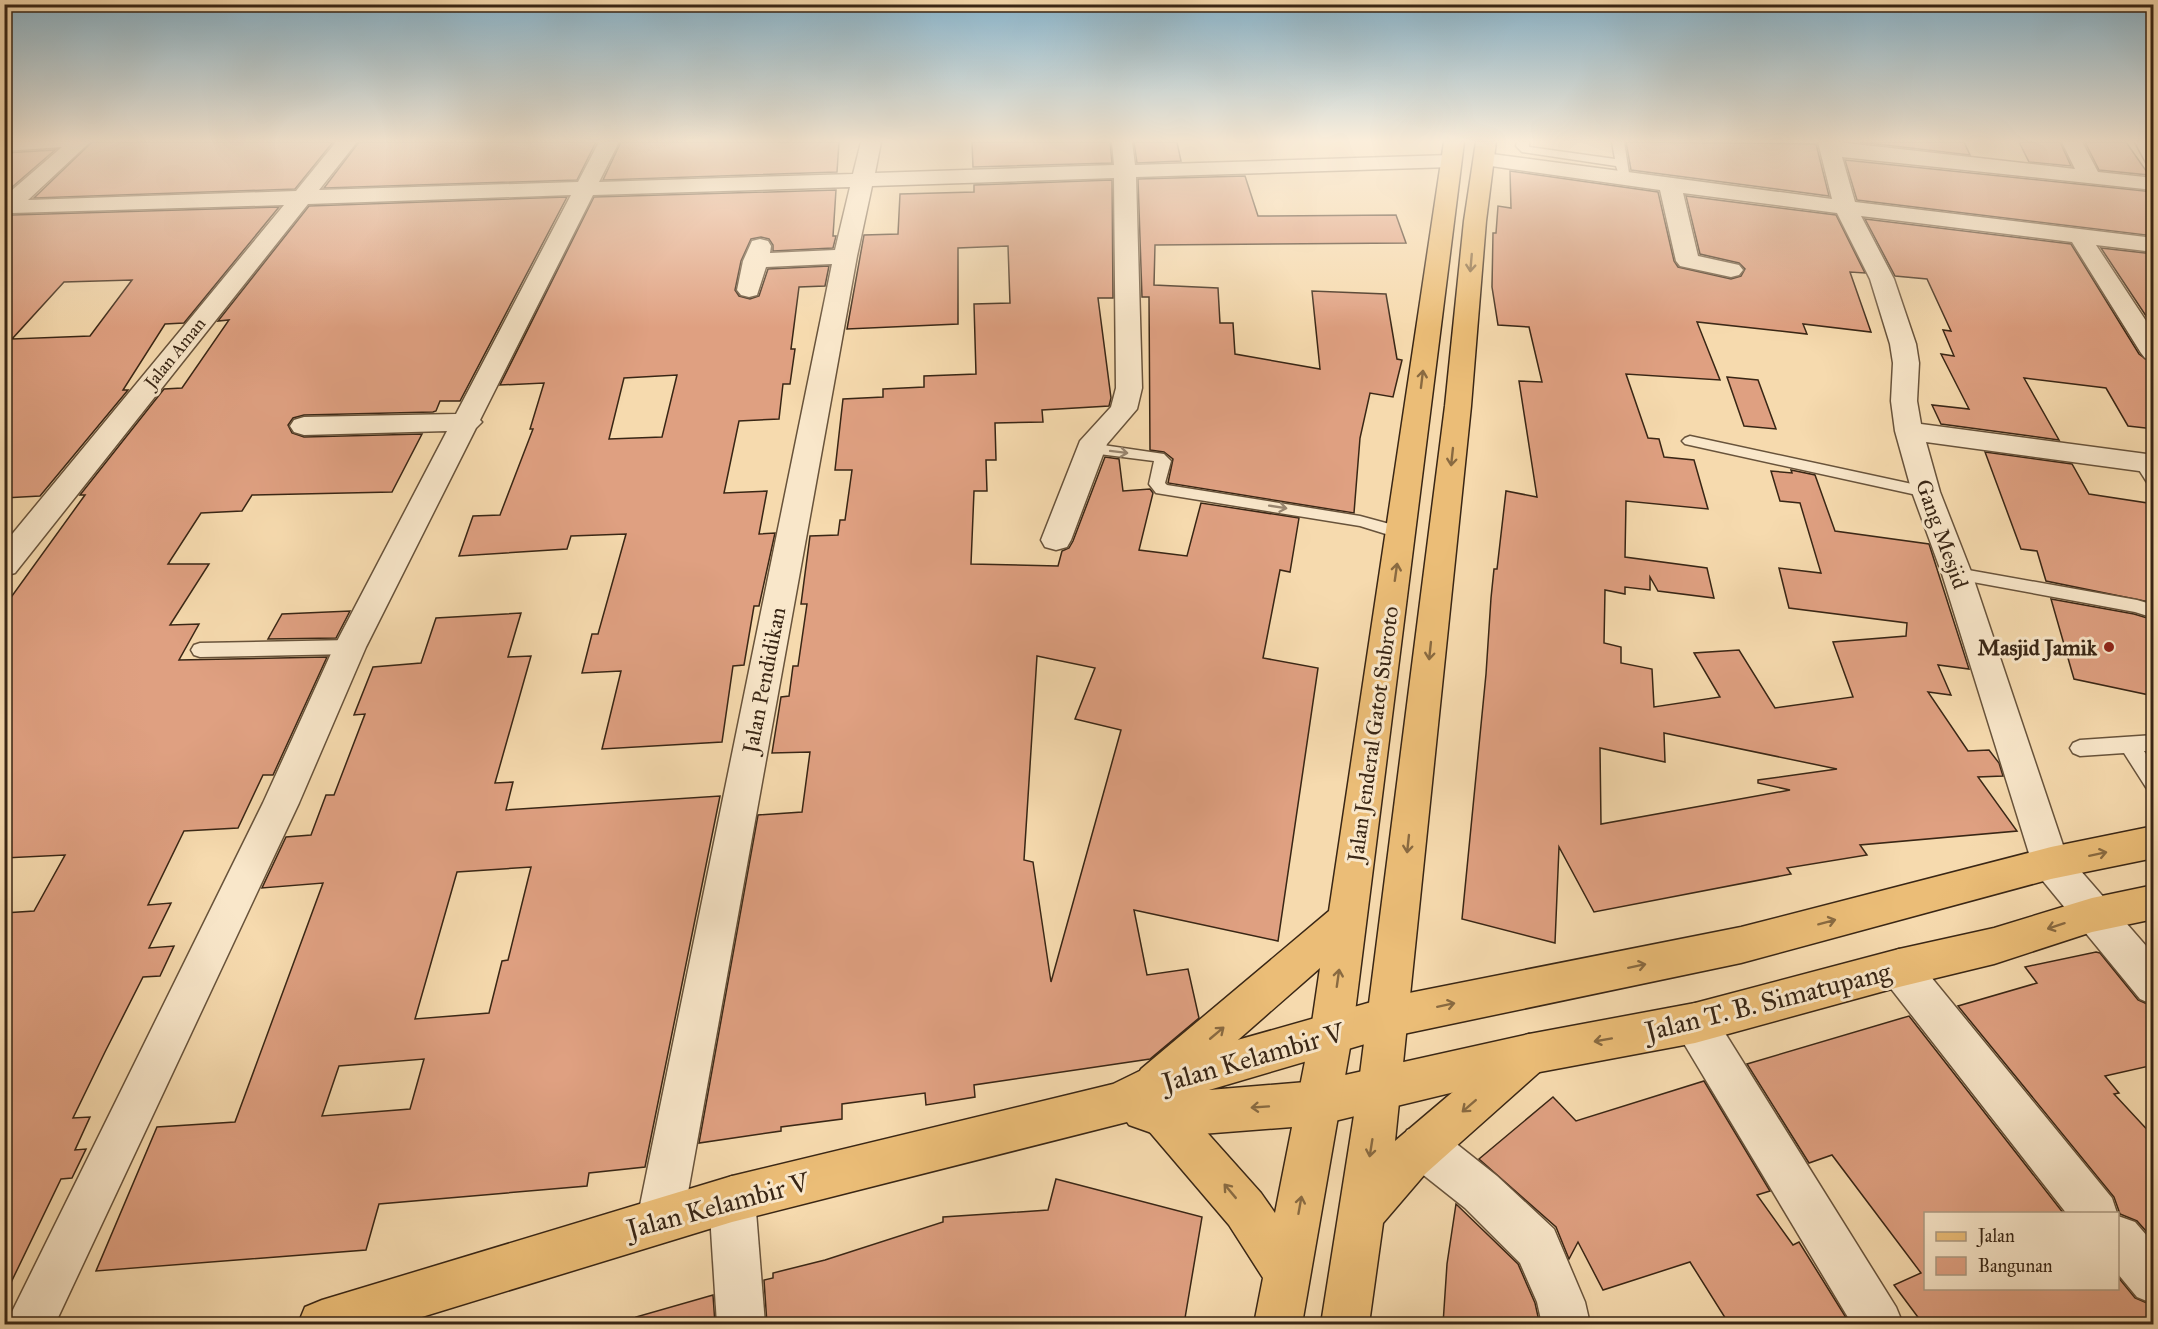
<svg xmlns="http://www.w3.org/2000/svg" width="2158" height="1329" font-family="'IM FELL Great Primer',serif">
	<rect width="100%" height="100%" fill="#f6daae"/>
	<filter id="stains"><feTurbulence type="fractalNoise" baseFrequency=".00333" numOctaves="4"/><feColorMatrix values="0 0 0 0 .2 0 0 0 0 .09 0 0 0 0 .02 0 0 0 .5 -.17"/></filter>
	<radialGradient id="worn" r=".72"><stop offset=".6" stop-color="#630" stop-opacity="0"/><stop offset="1" stop-color="#630" stop-opacity=".3"/></radialGradient>
	<!-- building -->
	<g fill="#dfa081" stroke="#392615" stroke-width="1.5" fill-rule="evenodd">
		<path d="M 92,142 L 333,142 L 295,189 L 34,198 Z"/>
		<path d="M 359,142 L 596,142 L 577,180 L 324,188 Z"/>
		<path d="M 621,142 L 839,142 L 837,172 L 603,180 Z"/>
		<path d="M 972,142 L 1110,142 L 1112,163 L 973,167 Z"/>
		<path d="M 1134,142 L 1177,142 L 1181,161 L 1137,163 Z"/>
		<path d="M 1626,142 L 1816,144 L 1829,196 L 1631,170 Z"/>
		<path d="M 1860,142 L 1964,142 L 1970,155 Z"/>
		<path d="M 2019,142 L 2060,142 L 2071,166 L 2029,162 Z"/>
		<path d="M 2085,142 L 2126,142 L 2149,175 L 2099,170 Z"/>
		<path d="M 55,150 L 4,194 L 4,153 Z"/>
		<path d="M 1845,160 L 2154,192 L 2154,236 L 1857,200 Z"/>
		<path d="M 1510,171 L 1658,192 L 1674,261 L 1678,267 L 1731,279 L 1741,276 L 1745,269 L 1739,263 L 1700,254 L 1686,196 L 1836,215 L 1865,273 L 1850,272 L 1871,332 L 1803,324 L 1807,334 L 1697,322 L 1720,380 L 1626,374 L 1648,438 L 1659,439 L 1664,457 L 1694,460 L 1708,509 L 1626,501 L 1625,557 L 1707,568 L 1714,598 L 1658,591 L 1650,577 L 1650,590 L 1625,587 L 1625,594 L 1605,590 L 1604,643 L 1621,647 L 1621,663 L 1652,669 L 1654,707 L 1720,697 L 1694,653 L 1739,650 L 1775,708 L 1853,697 L 1833,642 L 1906,636 L 1907,623 L 1789,608 L 1779,568 L 1821,573 L 1800,503 L 1780,501 L 1771,471 L 1792,473 L 1791,470 L 1815,475 L 1835,531 L 1929,544 L 1969,669 L 1938,665 L 1951,695 L 1928,692 L 1968,751 L 1989,750 L 1999,763 L 2003,776 L 1978,777 L 2017,831 L 1860,845 L 1867,855 L 1787,868 L 1791,874 L 1594,912 L 1559,847 L 1555,943 L 1462,919 L 1486,674 L 1491,598 L 1494,569 L 1497,569 L 1506,491 L 1537,497 L 1519,381 L 1542,382 L 1529,327 L 1498,325 L 1492,287 L 1493,233 L 1496,233 L 1498,206 L 1511,208 ZM 1664,733 L 1837,769 L 1758,780 L 1758,783 L 1790,790 L 1601,824 L 1600,748 L 1665,762 Z"/>
		<path d="M 1245,176 L 1258,216 L 1396,215 L 1406,243 L 1155,245 L 1154,285 L 1218,288 L 1220,323 L 1233,323 L 1235,354 L 1320,369 L 1312,291 L 1386,294 L 1397,359 L 1402,360 L 1393,397 L 1370,393 L 1360,438 L 1354,513 L 1168,483 L 1173,459 L 1164,452 L 1150,450 L 1149,297 L 1142,297 L 1138,179 Z"/>
		<path d="M 1112,180 L 1113,298 L 1098,298 L 1111,398 L 1109,406 L 1042,410 L 1043,422 L 995,423 L 996,460 L 986,460 L 987,491 L 974,491 L 971,564 L 1058,566 L 1062,551 L 1069,548 L 1073,541 L 1105,457 L 1119,459 L 1123,491 L 1150,489 L 1153,493 L 1139,550 L 1187,556 L 1201,503 L 1299,518 L 1290,572 L 1280,570 L 1263,658 L 1318,668 L 1278,941 L 1134,910 L 1147,975 L 1188,969 L 1199,1018 L 1150,1059 L 974,1085 L 975,1097 L 926,1105 L 925,1093 L 842,1104 L 842,1119 L 781,1127 L 781,1131 L 699,1143 L 758,815 L 802,812 L 810,752 L 772,753 L 781,697 L 789,696 L 793,666 L 798,666 L 807,604 L 801,604 L 810,536 L 838,535 L 840,520 L 845,520 L 852,470 L 835,470 L 843,399 L 883,397 L 883,389 L 924,387 L 924,376 L 976,374 L 974,304 L 1010,303 L 1008,246 L 958,248 L 958,324 L 847,329 L 864,235 L 898,234 L 900,194 L 974,192 L 974,185 ZM 1037,656 L 1095,668 L 1075,719 L 1121,730 L 1051,982 L 1033,862 L 1024,860 Z"/>
		<path d="M 836,190 L 833,236 L 836,236 L 833,248 L 773,251 L 773,245 L 769,239 L 761,237 L 751,239 L 741,261 L 735,290 L 739,296 L 750,299 L 759,296 L 768,269 L 829,266 L 825,286 L 799,287 L 791,349 L 795,349 L 790,384 L 783,384 L 779,419 L 739,421 L 724,493 L 767,491 L 759,534 L 775,533 L 759,606 L 754,606 L 744,665 L 733,666 L 722,742 L 602,749 L 621,671 L 582,673 L 592,634 L 598,634 L 626,534 L 571,536 L 567,549 L 459,556 L 473,516 L 500,515 L 533,429 L 530,429 L 544,383 L 500,385 L 594,197 ZM 677,375 L 662,437 L 609,439 L 624,378 Z"/>
		<path d="M 567,197 L 460,401 L 440,401 L 436,411 L 433,412 L 304,415 L 293,418 L 288,425 L 292,433 L 304,437 L 422,434 L 392,492 L 252,495 L 242,511 L 201,513 L 168,564 L 209,564 L 170,625 L 199,624 L 179,660 L 327,657 L 273,775 L 263,775 L 238,828 L 184,831 L 148,905 L 171,903 L 149,948 L 174,946 L 160,976 L 143,977 L 105,1052 L 73,1118 L 90,1117 L 75,1150 L 86,1149 L 72,1178 L 61,1179 L 4,1297 L 4,913 L 34,911 L 65,855 L 4,858 L 4,607 L 85,495 L 80,495 L 164,389 L 182,388 L 229,320 L 218,321 L 309,206 Z"/>
		<path d="M 279,207 L 184,323 L 165,324 L 123,390 L 128,390 L 40,496 L 4,498 L 4,218 L 12,215 ZM 132,280 L 90,336 L 12,339 L 64,282 Z"/>
		<path d="M 1865,219 L 2071,244 L 2139,354 L 2154,365 L 2154,429 L 2128,426 L 2106,388 L 2024,378 L 2059,440 L 1941,424 L 1932,405 L 1969,409 L 1941,354 L 1954,356 L 1943,330 L 1951,331 L 1927,279 L 1895,276 Z"/>
		<path d="M 2101,248 L 2154,254 L 2154,328 Z"/>
		<path d="M 1727,377 L 1758,380 L 1776,429 L 1744,426 Z"/>
		<path d="M 1985,452 L 2072,464 L 2089,494 L 2154,504 L 2154,603 L 2046,581 L 2037,551 L 2021,549 Z"/>
		<path d="M 2051,599 L 2134,614 L 2154,620 L 2154,696 L 2074,679 Z"/>
		<path d="M 350,611 L 336,638 L 268,639 L 282,614 Z"/>
		<path d="M 521,613 L 508,657 L 531,656 L 495,783 L 513,782 L 506,810 L 720,796 L 645,1167 L 589,1173 L 587,1186 L 379,1204 L 366,1250 L 96,1271 L 157,1127 L 235,1122 L 323,883 L 262,888 L 286,837 L 311,835 L 326,795 L 334,795 L 365,714 L 354,715 L 373,667 L 421,663 L 436,618 ZM 531,867 L 508,960 L 502,961 L 489,1013 L 415,1019 L 457,872 ZM 424,1059 L 410,1109 L 322,1116 L 339,1066 Z"/>
		<path d="M 2096,952 L 2100,953 L 2138,1000 L 2154,1007 L 2154,1065 L 2105,1076 L 2119,1093 L 2114,1094 L 2154,1137 L 2154,1240 L 2137,1221 L 2120,1214 L 2114,1197 L 1958,1006 L 2037,983 L 2025,967 Z"/>
		<path d="M 1909,1016 L 2064,1214 L 1926,1214 L 1926,1288 L 2118,1288 L 2118,1277 L 2135,1298 L 2154,1306 L 2154,1324 L 1923,1324 L 1894,1285 L 1921,1273 L 1832,1155 L 1809,1163 L 1747,1064 Z"/>
		<path d="M 1704,1081 L 1770,1191 L 1757,1195 L 1793,1245 L 1799,1242 L 1850,1324 L 1729,1324 L 1690,1262 L 1603,1290 L 1578,1242 L 1569,1259 L 1556,1227 L 1479,1159 L 1553,1097 L 1576,1121 Z"/>
		<path d="M 1056,1179 L 1202,1217 L 1184,1324 L 767,1324 L 764,1280 L 773,1278 L 773,1273 L 825,1260 L 943,1222 L 943,1217 L 1048,1210 Z"/>
		<path d="M 1456,1204 L 1518,1264 L 1535,1303 L 1539,1321 L 1537,1324 L 1443,1324 L 1447,1264 Z"/>
		<path d="M 713,1295 L 715,1324 L 637,1324 L 636,1317 Z"/>
	</g>
	<g fill="none" stroke-linecap="round" stroke-linejoin="round">
		<defs>
			<g id="lane">
				<path d="M 1517,142 L 1529,142 L 1529,147 L 1615,159 L 1612,142 L 1624,142 L 1629,173 L 1627,175 L 1619,175 L 1616,166 L 1522,152 L 1516,146 Z"/>
				<path d="M 1690,436 L 1926,487 L 1934,492 L 1926,497 L 1685,444 L 1682,441 L 1685,438 Z"/>
				<path d="M 1096,444 L 1164,454 L 1171,461 L 1165,483 L 1167,485 L 1360,516 L 1408,529 L 1410,533 L 1408,537 L 1402,539 L 1360,526 L 1156,493 L 1149,484 L 1154,461 L 1099,454 L 1093,464 L 1083,464 L 1080,461 L 1088,447 Z"/>
				<path d="M 2142,457 L 2147,459 L 2154,467 L 2154,485 L 2148,484 L 2134,462 Z"/>
				<path d="M 1957,568 L 2137,600 L 2154,605 L 2154,618 L 2135,612 L 1951,578 L 1949,574 L 1951,570 Z"/>
				<path d="M 350,640 L 356,642 L 359,647 L 356,652 L 350,654 L 200,657 L 194,655 L 191,650 L 194,645 L 200,643 Z"/>
				<path d="M 2154,735 L 2154,751 L 2144,751 L 2154,766 L 2154,791 L 2147,789 L 2124,753 L 2080,756 L 2073,753 L 2070,748 L 2073,743 L 2080,740 Z"/>
			</g>
			<g id="street">
				<path d="M 4,142 L 90,142 L 28,200 L 296,191 L 336,142 L 357,142 L 319,190 L 578,182 L 599,142 L 619,142 L 599,182 L 853,174 L 861,142 L 881,142 L 875,173 L 1114,165 L 1112,142 L 1132,142 L 1135,165 L 1450,155 L 1457,157 L 1460,161 L 1457,165 L 1450,167 L 1136,177 L 1142,388 L 1137,409 L 1107,444 L 1071,540 L 1067,547 L 1056,550 L 1045,547 L 1041,540 L 1080,441 L 1111,407 L 1116,388 L 1114,178 L 872,186 L 857,256 L 683,1220 L 676,1236 L 660,1243 L 644,1236 L 637,1220 L 832,264 L 766,267 L 757,295 L 749,297 L 741,295 L 737,290 L 743,261 L 752,241 L 760,239 L 768,241 L 771,246 L 770,253 L 835,250 L 850,187 L 593,195 L 480,420 L 482,422 L 476,428 L 366,647 L 299,803 L 55,1324 L 6,1324 L 263,803 L 334,647 L 447,431 L 304,435 L 294,432 L 290,426 L 294,420 L 304,417 L 456,414 L 571,195 L 308,204 L 15,573 L 4,576 L 4,544 L 284,205 L 12,213 L 4,216 L 4,197 L 62,147 L 4,151 Z"/>
				<path d="M 1818,142 L 1838,142 L 2075,169 L 2062,142 L 2082,142 L 2098,172 L 2154,178 L 2154,190 L 1842,157 L 1855,202 L 2154,238 L 2154,252 L 2096,245 L 2154,333 L 2154,361 L 2145,358 L 2141,353 L 2072,242 L 1861,216 L 1894,279 L 1916,344 L 1919,363 L 1917,401 L 1921,424 L 2154,455 L 2154,473 L 1926,442 L 1940,492 L 1972,574 L 2066,854 L 2154,955 L 2154,1005 L 2140,999 L 2038,875 L 2032,863 L 1942,574 L 1912,492 L 1895,431 L 1891,401 L 1893,363 L 1890,344 L 1870,279 L 1837,213 L 1683,193 L 1698,256 L 1739,265 L 1743,270 L 1739,275 L 1731,277 L 1680,266 L 1676,261 L 1660,190 L 1484,165 L 1477,163 L 1474,159 L 1477,155 L 1484,153 L 1832,199 Z"/>
				<path d="M 2135,142 L 2154,142 L 2154,166 L 2147,164 Z"/>
				<path d="M 1899,949 L 1913,955 L 2112,1198 L 2118,1216 L 2135,1222 L 2154,1244 L 2154,1304 L 2137,1297 L 2118,1274 L 2118,1214 L 2067,1214 L 1885,981 L 1879,968 L 1885,955 Z"/>
				<path d="M 1695,1003 L 1710,1009 L 1896,1307 L 1903,1324 L 1852,1324 L 1680,1037 L 1674,1023 L 1680,1009 Z"/>
				<path d="M 1423,1124 L 1439,1130 L 1497,1176 L 1554,1229 L 1585,1302 L 1590,1324 L 1542,1324 L 1537,1302 L 1520,1263 L 1465,1208 L 1407,1162 L 1401,1146 L 1407,1130 Z"/>
				<path d="M 732,1176 L 748,1183 L 755,1199 L 765,1324 L 717,1324 L 709,1199 L 716,1183 Z"/>
			</g>
			<path id="primary" d="M 2154,826 L 2154,858 L 2051,879 L 1741,963 L 1389,1037 L 1209,1090 L 1318,1081 L 1529,1034 L 1695,1003 L 1899,949 L 1994,928 L 2092,898 L 2154,885 L 2154,919 L 2092,932 L 1994,964 L 1899,987 L 1695,1043 L 1529,1074 L 1318,1125 L 1163,1137 L 1129,1125 L 1127,1122 L 732,1222 L 399,1324 L 298,1324 L 305,1307 L 322,1300 L 732,1176 L 1113,1084 L 1156,1063 L 1389,997 L 1741,927 L 2051,847 Z"/>
			<g id="highway">
				<path d="M 1444,142 L 1464,142 L 1352,1036 L 1302,1324 L 1254,1324 L 1263,1278 L 1229,1225 L 1148,1130 L 1141,1115 L 1147,1101 L 1141,1099 L 1134,1084 L 1141,1069 L 1329,911 ZM 1320,968 L 1310,1036 L 1275,1213 L 1261,1193 L 1178,1100 L 1173,1097 Z"/>
				<path d="M 1476,142 L 1496,142 L 1486,221 L 1471,406 L 1395,1141 L 1514,1040 L 1529,1034 L 1544,1040 L 1550,1054 L 1544,1068 L 1425,1174 L 1383,1223 L 1369,1324 L 1321,1324 L 1358,1090 L 1445,406 L 1464,221 Z"/>
			</g>
		</defs>
		<!-- lane casing -->
		<use href="#lane" stroke="#68533b" stroke-width="3"/>
		<!-- street casing -->
		<use href="#street" stroke="#68533b" stroke-width="3"/>
		<!-- primary casing -->
		<use href="#primary" stroke="#392615" stroke-width="3"/>
		<!-- highway casing -->
		<use href="#highway" stroke="#392615" stroke-width="3"/>
		<!-- lane -->
		<use href="#lane" fill="#f9e7ca" fill-rule="evenodd"/>
		<!-- street -->
		<use href="#street" fill="#f9e7ca" fill-rule="evenodd"/>
		<!-- primary -->
		<use href="#primary" fill="#ebbd77" fill-rule="evenodd"/>
		<!-- highway -->
		<use href="#highway" fill="#ebbd77" fill-rule="evenodd"/>
	</g>
	<!-- one-way arrows -->
	<defs><path id="oneway-shaft" d="M-6 0H5M1.5-3L5.5 0L1.5 3" fill="none" stroke-width="1.6" stroke-linecap="round" stroke-linejoin="round" transform="scale(1.5)"/></defs>
	<g stroke="#896a41">
		<use href="#oneway-shaft" transform="translate(1471 263) rotate(95)"/>
		<use href="#oneway-shaft" transform="translate(1422 379) rotate(-83)"/>
		<use href="#oneway-shaft" transform="translate(1452 457) rotate(96)"/>
		<use href="#oneway-shaft" transform="translate(1396 572) rotate(-82)"/>
		<use href="#oneway-shaft" transform="translate(1430 651) rotate(96)"/>
		<use href="#oneway-shaft" transform="translate(1408 844) rotate(96)"/>
		<use href="#oneway-shaft" transform="translate(2098 854) rotate(-12)"/>
		<use href="#oneway-shaft" transform="translate(1827 922) rotate(-15)"/>
		<use href="#oneway-shaft" transform="translate(2056 926) rotate(162)"/>
		<use href="#oneway-shaft" transform="translate(1637 966) rotate(-12)"/>
		<use href="#oneway-shaft" transform="translate(1338 978) rotate(-82)"/>
		<use href="#oneway-shaft" transform="translate(1446 1005) rotate(-12)"/>
		<use href="#oneway-shaft" transform="translate(1217 1033) rotate(-40)"/>
		<use href="#oneway-shaft" transform="translate(1603 1040) rotate(170)"/>
		<use href="#oneway-shaft" transform="translate(1469 1106) rotate(139)"/>
		<use href="#oneway-shaft" transform="translate(1260 1107) rotate(176)"/>
		<use href="#oneway-shaft" transform="translate(1371 1148) rotate(99)"/>
		<use href="#oneway-shaft" transform="translate(1230 1191) rotate(-130)"/>
		<use href="#oneway-shaft" transform="translate(1300 1205) rotate(-80)"/>
	</g>
	<g stroke="#998670">
		<use href="#oneway-shaft" transform="translate(1119 452) rotate(7)"/>
		<use href="#oneway-shaft" transform="translate(1278 507) rotate(9)"/>
	</g>
	<!-- sky -->
	<linearGradient id="sky" x2="0" y2="1"><stop stop-color="#8ab7cf"/><stop offset="0.43" stop-color="#fbeedb"/><stop offset="1" stop-color="#fbeedb" stop-opacity="0"/></linearGradient>
	<rect width="2158" height="328" fill="url(#sky)"/>
	<!-- markers -->
	<circle fill="#8f2418" stroke="#f9e7ca" stroke-width="2" cx="2109" cy="647" r="6"/>
	<g text-anchor="middle" dominant-baseline="central" stroke-width="6" stroke-linejoin="round" paint-order="stroke">
		<!-- far-street labels -->
		<g font-size="18" fill="#392615" stroke="#f9e7ca">
			<text transform="translate(175 353) rotate(-51)">Jalan Aman</text>
		</g>
		<!-- street labels -->
		<g font-size="22" fill="#392615" stroke="#f9e7ca">
			<text transform="translate(1942 534) rotate(70)">Gang Mesjid</text>
			<text transform="translate(764 680) rotate(-79)">Jalan Pendidikan</text>
			<text transform="translate(1373 734) rotate(-82)">Jalan Jenderal Gatot Subroto</text>
		</g>
		<!-- poi labels -->
		<g font-size="22" font-weight="bold" fill="#392615" stroke="#f9e7ca" text-anchor="end">
			<text x="2097" y="647">Masjid Jamik</text>
		</g>
		<!-- near-street labels -->
		<g font-size="27" fill="#392615" stroke="#f9e7ca">
			<text transform="translate(1768 1001) rotate(-14)">Jalan T. B. Simatupang</text>
			<text transform="translate(1253 1057) rotate(-16)">Jalan Kelambir V</text>
			<text transform="translate(718 1205) rotate(-15)">Jalan Kelambir V</text>
		</g>
	</g>
	<!-- margin -->
	<rect width="2158" height="1329" fill="none" stroke="#f6daae" stroke-width="24"/>
	<rect x="6" y="6" width="2146" height="1317" fill="none" stroke="#392615" stroke-width="3"/>
	<rect x="12" y="12" width="2134" height="1305" fill="none" stroke="#392615" stroke-width="1.5"/>
	<!-- legend -->
	<rect x="1924" y="1212" width="195" height="78" fill="#f9e7ca" stroke="#ac9a82" stroke-width="1.5"/>
	<rect x="1936" y="1232" width="30" height="9" fill="#ebbd77" stroke="#ac9a82" stroke-width="1.5"/>
	<text x="1978" y="1242" font-size="18" fill="#392615">Jalan</text>
	<rect x="1936" y="1257" width="30" height="18" fill="#dfa081" stroke="#ac9a82" stroke-width="1.5"/>
	<text x="1978" y="1272" font-size="18" fill="#392615">Bangunan</text>
	<rect width="100%" height="100%" filter="url(#stains)"/>
	<rect width="100%" height="100%" fill="url(#worn)"/>
</svg>
